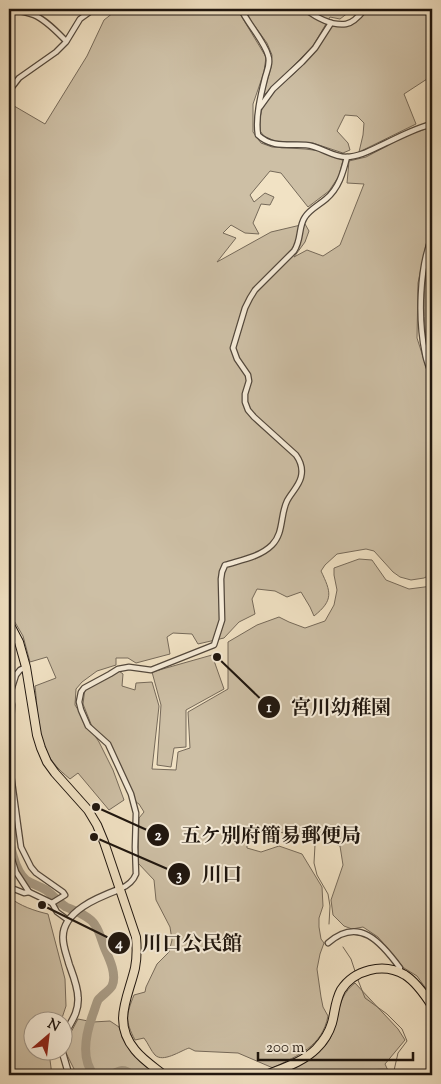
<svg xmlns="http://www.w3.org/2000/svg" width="441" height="1084" font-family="'Sorts Mill Goudy','Noto Serif JP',serif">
	<rect width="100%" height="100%" fill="#f1e2c4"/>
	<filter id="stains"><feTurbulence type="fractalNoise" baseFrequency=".004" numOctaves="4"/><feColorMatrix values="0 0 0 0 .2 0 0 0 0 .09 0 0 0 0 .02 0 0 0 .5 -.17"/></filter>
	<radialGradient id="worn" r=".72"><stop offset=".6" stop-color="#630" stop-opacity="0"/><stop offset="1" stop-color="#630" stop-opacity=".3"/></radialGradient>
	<!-- green -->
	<g fill="#cdbfa5" stroke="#766a5a">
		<path d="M 118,9 L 237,9 L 266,57 L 264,72 L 253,104 L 253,132 L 261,143 L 272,147 L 305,149 L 321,151 L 343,160 L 339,176 L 329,191 L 308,207 L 281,173 L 270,171 L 250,195 L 254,202 L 265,193 L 274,197 L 270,205 L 261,204 L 253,223 L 259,234 L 245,233 L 231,225 L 223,233 L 236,238 L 217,262 L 271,232 L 305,224 L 309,231 L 305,242 L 294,257 L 307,250 L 323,256 L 340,245 L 364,184 L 347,183 L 349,161 L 366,157 L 410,134 L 432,127 L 432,229 L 427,240 L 418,283 L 417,338 L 432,385 L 432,574 L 424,578 L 411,580 L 400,577 L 393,572 L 374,551 L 366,549 L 337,554 L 325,565 L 321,571 C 331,592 334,600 314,616 L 310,607 L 301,592 L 287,597 L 275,591 L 257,589 L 252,599 L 255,614 L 239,622 L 224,638 L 198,644 L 192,634 L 173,633 L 167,637 L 170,654 L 136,663 L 128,658 L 116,658 L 116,665 L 97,671 L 82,682 L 76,689 L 75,705 L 99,742 L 113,770 L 124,800 L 109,810 L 78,773 L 70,779 C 64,774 58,769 53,762 C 37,742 38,711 35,686 L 56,678 L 47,657 L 30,662 L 23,636 L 9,612 L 9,103 L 45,124 L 87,56 L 104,20 Z"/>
		<path d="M 245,9 L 353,9 L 340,19 L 330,17 L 313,46 L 263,96 L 271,67 L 272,55 L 267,43 L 251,21 Z"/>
		<path d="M 366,9 L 432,9 L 432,80 L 427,79 L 404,94 L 416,124 L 359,152 L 363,135 L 364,123 L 357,116 L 345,115 L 337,131 L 348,143 L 350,150 L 343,153 L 313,143 L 274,141 L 264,136 L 260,131 L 260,118 L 262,109 L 274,91 L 296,72 L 318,48 L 331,26 L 345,25 Z"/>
		<path d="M 432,247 L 432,368 C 422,339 421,277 432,247 Z"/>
		<path d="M 359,559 L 372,560 L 386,580 L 409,589 L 432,586 L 432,997 L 417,976 L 404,968 L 378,937 L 363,927 L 352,929 L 344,926 L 333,915 L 331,900 L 343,865 L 340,846 L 321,838 L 270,831 L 247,835 L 247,848 L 261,852 L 279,846 L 302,854 L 322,887 L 323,906 L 319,918 L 319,927 L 321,939 L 324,943 L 320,954 L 317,969 L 321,997 L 323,1007 L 328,1016 C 322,1047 298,1055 273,1068 L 238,1053 L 195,1051 L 189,1048 C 180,1051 163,1063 155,1055 C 151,1051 148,1043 144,1038 L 135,1040 C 125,1021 126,1015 134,995 L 145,992 L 146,987 L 157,964 L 169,952 L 172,940 L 170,927 L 156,900 L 154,880 L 138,863 L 139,818 L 144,812 L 139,804 L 136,802 L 121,766 L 109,743 L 93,729 L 83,704 L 85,688 L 119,671 L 123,674 L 122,686 L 135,690 L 136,683 L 152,682 L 159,706 L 152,769 L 176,770 L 178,752 L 190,748 L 188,712 L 228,689 L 228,642 L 257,625 L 279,617 L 289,622 L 305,628 L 325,621 L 334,605 L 337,590 L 334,575 L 334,568 Z"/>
		<path d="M 212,655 L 224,689 L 186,710 L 186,747 L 174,748 L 171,767 L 157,765 L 161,705 L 152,672 Z"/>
		<path d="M 9,897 C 20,906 35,911 48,914 L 65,979 L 66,1006 L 61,1021 L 32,1022 L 32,1052 L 52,1052 L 50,1060 L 52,1075 L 9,1075 Z"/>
		<path d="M 355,983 L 398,1029 L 405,1040 L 385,1064 L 390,1075 L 276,1075 C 292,1067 314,1060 326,1045 C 341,1025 333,1000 355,983 Z"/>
		<path d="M 78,1019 L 93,1022 L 110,1021 L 119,1027 C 126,1050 139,1062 158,1075 L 77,1075 L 64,1049 L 68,1038 Z"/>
	</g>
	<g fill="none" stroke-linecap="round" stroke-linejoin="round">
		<!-- stream -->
		<g stroke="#716656" stroke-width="1">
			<path d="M 315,845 L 314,863 L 317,875 L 328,894 L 330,906 L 329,924"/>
			<path d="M 9,876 L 12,877"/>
			<path d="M 343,947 L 351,959 L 356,974"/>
			<path d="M 358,980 L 365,998 L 387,1014 L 402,1029 L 407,1041 L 398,1053 L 393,1075"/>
		</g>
		<!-- river -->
		<g stroke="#a99c86" stroke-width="9">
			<path d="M 9,830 C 9,844 15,871 26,880 C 32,884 39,886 46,890 C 53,895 59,903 66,907 C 75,911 90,916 95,925 C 100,932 102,942 105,949 C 110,960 117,975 112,986 C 109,991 102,995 98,1000 C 96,1004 95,1009 93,1014 C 86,1033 80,1058 94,1075"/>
			<path d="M 111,1075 C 120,1070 124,1068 132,1075"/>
			<path d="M 372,1075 C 378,1072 387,1073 394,1075"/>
		</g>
		<defs>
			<g id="minor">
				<path d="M 14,9 C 20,12 27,12 34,15 C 46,20 57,32 66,41"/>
				<path d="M 241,9 C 248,24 264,41 268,55 C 271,63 267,70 265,78 C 261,94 255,118 258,135 C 271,148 289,144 306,145 C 320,146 332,157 346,157 C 360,157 373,149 386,143 C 401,136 416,128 432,124"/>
				<path d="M 305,9 C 317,18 331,26 346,24 C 353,23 361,14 365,9"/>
				<path d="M 9,91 L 19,78 L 56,52 L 66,42 L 80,19 L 94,9"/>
				<path d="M 260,107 L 273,89 L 302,62 L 315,48 L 331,23"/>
				<path d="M 432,237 C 419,268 418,320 425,353 C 426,361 430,369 432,376"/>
				<path d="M 26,667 L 20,670 L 16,675 L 10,694 L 12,705 L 9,760 L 21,847 L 31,867 L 36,873 L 63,892 L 65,895 L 52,903"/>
				<path d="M 9,850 L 16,872 L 29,892"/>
				<path d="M 9,887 L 24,893 L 29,892 L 52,903 L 57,912 L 68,920"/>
				<path d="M 120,889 C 127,886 133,882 136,874 L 135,847 L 136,813 L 131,794 L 108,744 L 88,726 L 81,710 L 79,702 L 81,692 L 84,688 L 110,674 L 118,669 L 129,667 L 151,670 L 214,645 L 222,620 L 221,579 L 222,572 L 225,565 C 241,560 260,557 272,545 C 284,533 280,515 287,501 C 291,493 299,486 301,477 C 303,469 301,462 296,455 L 254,417 L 248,410 L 245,402 L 245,394 L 249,381 L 248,375 L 237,359 L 233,348 L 245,308 L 250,298 L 255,290 L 294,251 C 302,239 298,227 305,217 C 310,209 319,205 326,199 C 339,188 343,173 347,157"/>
				<path d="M 328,943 C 359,916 381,942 400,968 L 398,972"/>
			</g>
			<g id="tertiary">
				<path d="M 62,1040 C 68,1025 79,1015 78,998 C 78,987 73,975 69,964 C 67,956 63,947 63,938 C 62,911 99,897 120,889"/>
				<path d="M 62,1051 L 69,1075"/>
			</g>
			<g id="primary">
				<path d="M 9,623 L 19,642 L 26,667 L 37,735 L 41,748 L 47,762 L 55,773 L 88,810 L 97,825 L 104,842 L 136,937 C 137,948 137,958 135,968 C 128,998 112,1022 135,1050 C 143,1060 154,1067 164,1075"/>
				<path d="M 266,1075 C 283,1068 303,1062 316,1049 C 323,1042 329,1033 332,1023 C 335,1012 335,1001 341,990 C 354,970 383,962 405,975 C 416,982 425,995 432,1006"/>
			</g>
		</defs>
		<!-- minor casing -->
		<use href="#minor" stroke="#53483c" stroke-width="7"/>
		<!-- tertiary casing -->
		<use href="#tertiary" stroke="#53483c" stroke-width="8"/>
		<!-- primary casing -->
		<use href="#primary" stroke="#1e150e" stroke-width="10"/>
		<!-- minor -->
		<use href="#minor" stroke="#f6ecd9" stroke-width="4.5"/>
		<!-- tertiary -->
		<use href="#tertiary" stroke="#f6ecd9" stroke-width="5.5"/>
		<!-- primary -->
		<use href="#primary" stroke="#f1e2c4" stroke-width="8"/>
	</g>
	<!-- callouts -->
	<path fill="none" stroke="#1e150e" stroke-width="2" d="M217 657L269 707M96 807L158 835M94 837L179 874M42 905L119 943"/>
	<g fill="#1e150e" stroke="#f6ecd9" stroke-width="2">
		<circle cx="217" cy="657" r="5"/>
		<circle cx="96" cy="807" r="5"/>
		<circle cx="94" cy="837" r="5"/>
		<circle cx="42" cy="905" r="5"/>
		<circle cx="269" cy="707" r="12"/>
		<circle cx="158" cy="835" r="12"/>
		<circle cx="179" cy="874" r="12"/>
		<circle cx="119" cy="943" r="12"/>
	</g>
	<g font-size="15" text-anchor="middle" font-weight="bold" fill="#fff">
		<text x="269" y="712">1</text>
		<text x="158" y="840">2</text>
		<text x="179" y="880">3</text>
		<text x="119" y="948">4</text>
	</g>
	<g font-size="20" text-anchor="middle" font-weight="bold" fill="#1e150e" stroke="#f6ecd9" stroke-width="4" stroke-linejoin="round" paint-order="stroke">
		<text x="341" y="714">宮川幼稚園</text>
		<text x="271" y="842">五ケ別府簡易郵便局</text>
		<text x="222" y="881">川口</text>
		<text x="192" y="950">川口公民館</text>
	</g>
	<!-- margin -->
	<rect width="441" height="1084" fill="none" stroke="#f1e2c4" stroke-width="30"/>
	<rect x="10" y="10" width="421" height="1064" fill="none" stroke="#1e150e" stroke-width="2.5"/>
	<rect x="15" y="15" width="411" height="1054" fill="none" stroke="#1e150e"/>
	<!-- north arrow -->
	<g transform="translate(48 1036) rotate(28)"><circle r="24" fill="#f6ecd9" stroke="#a09688"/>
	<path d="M0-4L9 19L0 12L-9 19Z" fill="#8f2418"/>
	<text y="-8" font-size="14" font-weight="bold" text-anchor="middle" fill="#1e150e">N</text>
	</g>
	<!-- scale -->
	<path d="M258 1052v8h155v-8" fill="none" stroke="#1e150e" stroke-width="2.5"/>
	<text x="266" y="1052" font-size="15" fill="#1e150e" stroke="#f6ecd9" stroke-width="4" paint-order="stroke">200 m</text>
	<rect width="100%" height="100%" filter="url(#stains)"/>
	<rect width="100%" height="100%" fill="url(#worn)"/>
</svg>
